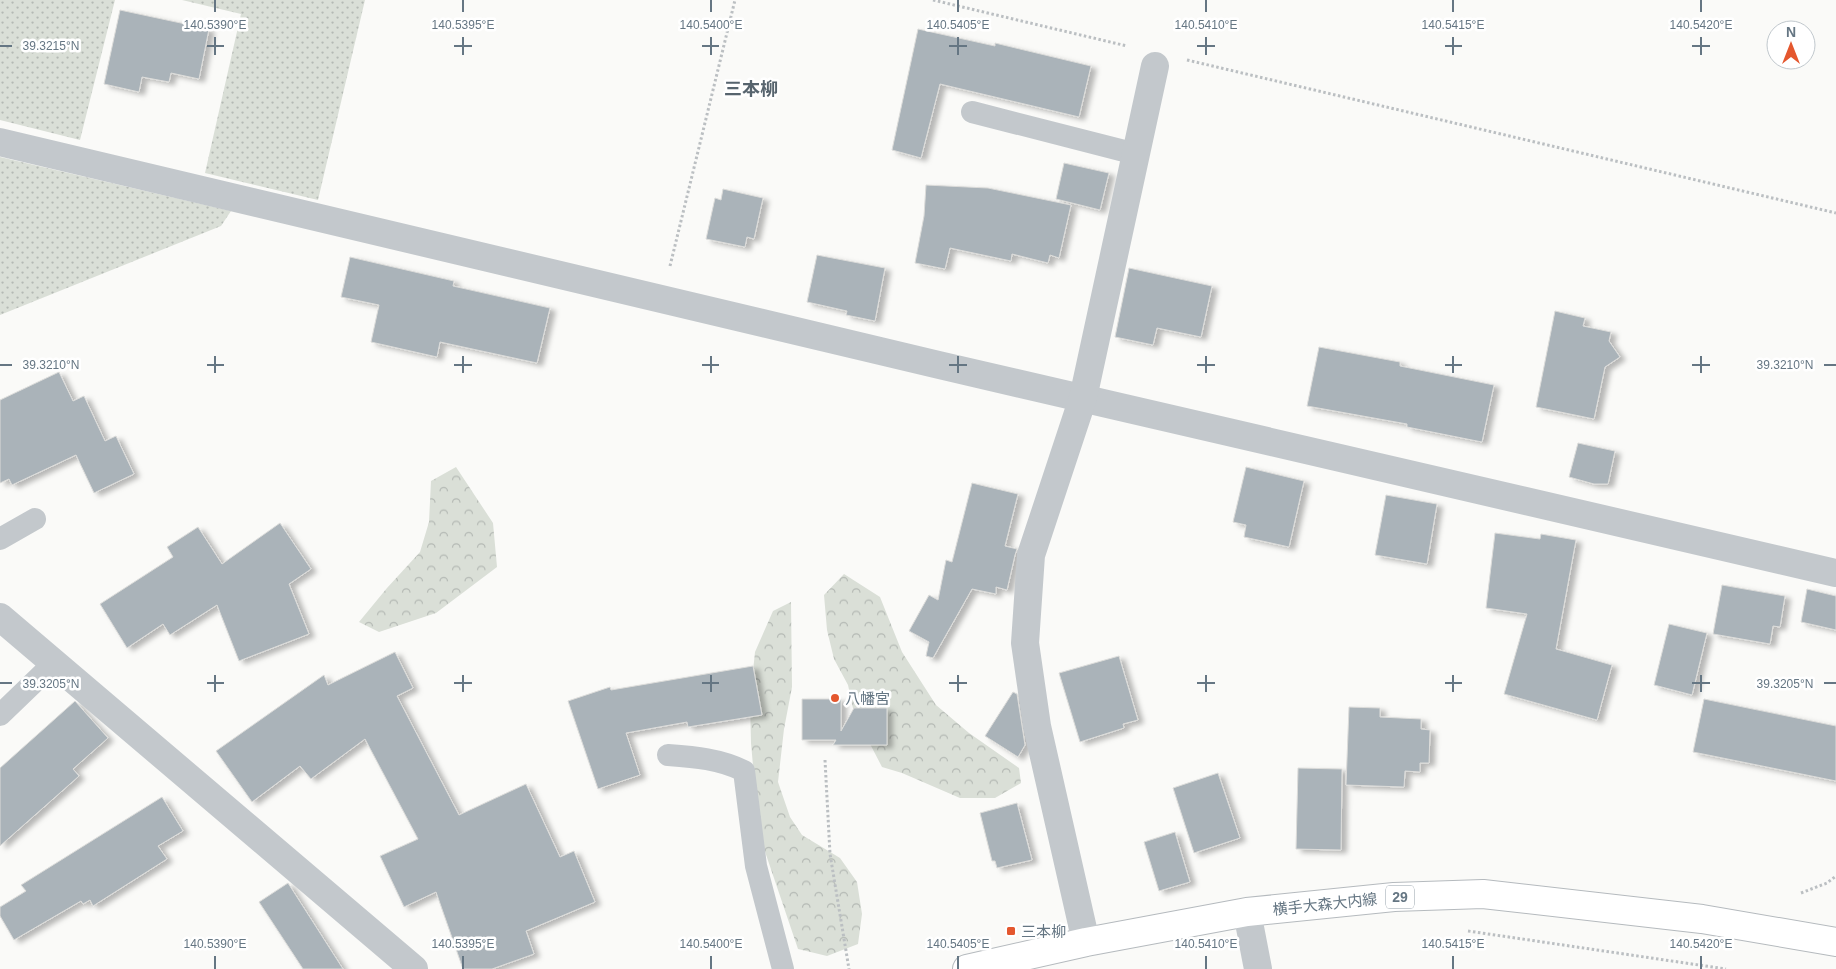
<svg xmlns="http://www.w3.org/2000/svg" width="1836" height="969" font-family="Arial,'Noto Sans JP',sans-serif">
	<defs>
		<pattern id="grass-dots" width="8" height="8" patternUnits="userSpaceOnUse" patternTransform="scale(1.25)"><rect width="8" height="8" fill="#dadfd7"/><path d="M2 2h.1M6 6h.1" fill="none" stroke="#b4b9b4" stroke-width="1.8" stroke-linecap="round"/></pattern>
		<pattern id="forest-crowns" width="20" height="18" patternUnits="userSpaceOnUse" patternTransform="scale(1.25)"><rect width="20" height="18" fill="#dadfd7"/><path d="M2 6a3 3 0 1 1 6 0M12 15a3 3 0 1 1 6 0" fill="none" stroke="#b4b9b4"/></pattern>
		<filter id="shadow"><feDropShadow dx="5.5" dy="3" stdDeviation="2.5" flood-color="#0004"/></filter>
	</defs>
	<rect width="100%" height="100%" fill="#fafaf8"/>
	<!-- grass -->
	<g fill="url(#grass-dots)">
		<path d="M 0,0 L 115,0 L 80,140 L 0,120 Z"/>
		<path d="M 182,0 L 365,0 L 318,200 L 205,173 L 241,14 Z"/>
		<path d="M 0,157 L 231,211 L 221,226 L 0,315 Z"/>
	</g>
	<!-- forest -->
	<g fill="url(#forest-crowns)">
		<path d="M 456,467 L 493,523 L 497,567 L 436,613 L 379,632 L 359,622 L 387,588 L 420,552 L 429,522 L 431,481 Z"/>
		<path d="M 844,574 L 880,597 L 902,652 L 936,705 L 969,733 L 1019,768 L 1021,783 L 995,798 L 960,798 L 902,773 L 882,767 L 854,713 L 848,685 L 834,659 L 827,630 L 824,595 Z"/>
		<path d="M 791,602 L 792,687 L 784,729 L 778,782 L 790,817 L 802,835 L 840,858 L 857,882 L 862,914 L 858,944 L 827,956 L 798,949 L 759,834 L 751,743 L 750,700 L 755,652 L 773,611 Z"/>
	</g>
	<!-- building -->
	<g fill="#aab3b9" stroke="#dcdcda" filter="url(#shadow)">
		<path d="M 120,10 L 209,29 L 199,79 L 171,73 L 169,82 L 142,77 L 139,92 L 104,84 Z"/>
		<path d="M 918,29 L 995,46 L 995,43 L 1091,66 L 1079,117 L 940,84 L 921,158 L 892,150 Z"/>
		<path d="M 1064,163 L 1109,173 L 1100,210 L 1056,199 Z"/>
		<path d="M 926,185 L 988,188 L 1071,205 L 1059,258 L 1050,255 L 1048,263 L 1012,254 L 1011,261 L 950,248 L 945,269 L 915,263 L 924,216 Z"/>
		<path d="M 723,189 L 763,198 L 754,239 L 747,237 L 745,247 L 706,239 L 715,198 L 721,200 Z"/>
		<path d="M 817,255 L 885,268 L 875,321 L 846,315 L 847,311 L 807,302 Z"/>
		<path d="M 350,257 L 454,281 L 453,286 L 550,308 L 537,363 L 440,342 L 437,357 L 371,342 L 379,305 L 341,297 Z"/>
		<path d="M 1129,268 L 1212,286 L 1201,337 L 1157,328 L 1153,345 L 1115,337 Z"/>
		<path d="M 1555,311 L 1585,318 L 1583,326 L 1611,332 L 1609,341 L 1620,357 L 1605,367 L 1594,419 L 1536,407 Z"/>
		<path d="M 1319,347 L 1400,362 L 1400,366 L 1494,385 L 1482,442 L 1407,427 L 1407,424 L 1307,406 Z"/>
		<path d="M 59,372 L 73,401 L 84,396 L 105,441 L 116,436 L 134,474 L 94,493 L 76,455 L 12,485 L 9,479 L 0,483 L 0,400 Z"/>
		<path d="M 1578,443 L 1615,451 L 1608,484 L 1594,484 L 1569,477 Z"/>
		<path d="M 1246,467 L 1304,481 L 1289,547 L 1244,537 L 1246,525 L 1233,522 Z"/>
		<path d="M 972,483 L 1018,494 L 1005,546 L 1017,549 L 1015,555 L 1007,590 L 996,587 L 996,594 L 972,589 L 933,658 L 926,656 L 929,642 L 909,631 L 929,595 L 938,600 L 946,560 L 952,562 Z"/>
		<path d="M 1386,495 L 1437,504 L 1427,564 L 1375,555 Z"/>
		<path d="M 280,523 L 311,569 L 289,584 L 309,634 L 239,661 L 217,605 L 170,635 L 163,624 L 127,648 L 100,604 L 173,557 L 167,547 L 198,527 L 222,564 Z"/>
		<path d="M 1495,533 L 1540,539 L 1541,534 L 1576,540 L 1556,649 L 1612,665 L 1597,720 L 1504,694 L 1527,614 L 1486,608 Z"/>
		<path d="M 1722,585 L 1785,596 L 1780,627 L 1773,626 L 1770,644 L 1713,634 Z"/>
		<path d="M 1807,589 L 1836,596 L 1836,630 L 1801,622 Z"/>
		<path d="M 1669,624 L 1707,633 L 1692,695 L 1654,685 Z"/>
		<path d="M 395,652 L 413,688 L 397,696 L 459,815 L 526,784 L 560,857 L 574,851 L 595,902 L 526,931 L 534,954 L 492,969 L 463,969 L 436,892 L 404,907 L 380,856 L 418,839 L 365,739 L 311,779 L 300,766 L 252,802 L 216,751 L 324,675 L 328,685 Z"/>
		<path d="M 1119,656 L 1138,720 L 1123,724 L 1124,728 L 1080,742 L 1059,673 Z"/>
		<path d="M 753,666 L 762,715 L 688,727 L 687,722 L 626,733 L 640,775 L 598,789 L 568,701 L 610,687 L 611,690 Z"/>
		<path d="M 1013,692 L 1017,694 L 1025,745 L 1018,757 L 985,736 Z"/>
		<path d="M 802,699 L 841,699 L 841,731 L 854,708 L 887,708 L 887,745 L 833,745 L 836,740 L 802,740 Z"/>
		<path d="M 1704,699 L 1836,726 L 1836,781 L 1693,752 Z"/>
		<path d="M 75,701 L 108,738 L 73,769 L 79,776 L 0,846 L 0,768 Z"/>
		<path d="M 1349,707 L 1380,708 L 1380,717 L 1421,719 L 1421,729 L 1430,730 L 1429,763 L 1420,763 L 1420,772 L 1405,771 L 1404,787 L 1346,785 Z"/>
		<path d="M 1298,768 L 1342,769 L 1341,850 L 1296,849 Z"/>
		<path d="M 1218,773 L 1240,838 L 1194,853 L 1173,788 Z"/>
		<path d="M 162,797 L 183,831 L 158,846 L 167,859 L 93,906 L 90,900 L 83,904 L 81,901 L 14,940 L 0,916 L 0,907 L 26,891 L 21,885 Z"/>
		<path d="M 1017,803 L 1032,860 L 997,868 L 995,861 L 992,861 L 980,813 Z"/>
		<path d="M 1175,832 L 1190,882 L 1159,891 L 1144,842 Z"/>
		<path d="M 288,883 L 343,969 L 303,969 L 259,902 Z"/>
	</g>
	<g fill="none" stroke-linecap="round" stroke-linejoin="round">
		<defs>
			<path id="primary" d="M 967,969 L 1086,942 L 1247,912 L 1394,897 L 1483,894 L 1702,919 L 1836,942"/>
		</defs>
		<!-- primary casing -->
		<use href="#primary" stroke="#b5babe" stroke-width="30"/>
		<!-- path -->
		<g stroke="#bbbfc2" stroke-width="3" stroke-dasharray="2.5 2.5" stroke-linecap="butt">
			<path d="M 933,0 L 1127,46"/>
			<path d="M 1187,60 L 1836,213"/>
			<path d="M 670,266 L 735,0"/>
			<path d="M 825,760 L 830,854 L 849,969"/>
			<path d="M 1801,893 L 1827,883 L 1836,876"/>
			<path d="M 1468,931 L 1726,969"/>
		</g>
		<!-- service -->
		<g stroke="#c3c8cc" stroke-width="22">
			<path d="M 972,112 L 1136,154"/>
			<path d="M 0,539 L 35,519"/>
			<path d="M 0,715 L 54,663"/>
			<path d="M 668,755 C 695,757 720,759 744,771 L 756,866 L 783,969"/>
		</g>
		<!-- minor -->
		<g stroke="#c3c8cc" stroke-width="28">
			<path d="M 0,142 L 939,365 L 1836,573"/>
			<path d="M 0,617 L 414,969"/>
			<path d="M 1247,912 L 1258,969"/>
			<path d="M 1086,942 L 1037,726 L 1025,643 L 1031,555 L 1083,398 L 1155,66"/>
		</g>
		<!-- primary -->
		<use href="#primary" stroke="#fff" stroke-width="28"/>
	</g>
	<!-- ticks -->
	<path fill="none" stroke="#657683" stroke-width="2" d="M 215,0 L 215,12M 463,0 L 463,12M 711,0 L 711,12M 958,0 L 958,12M 1206,0 L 1206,12M 1453,0 L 1453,12M 1701,0 L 1701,12M 215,37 L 215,55M 463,37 L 463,55M 711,37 L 711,55M 958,37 L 958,55M 1206,37 L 1206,55M 1453,37 L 1453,55M 1701,37 L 1701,55M 0,46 L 12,46M 207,46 L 224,46M 454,46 L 472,46M 702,46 L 719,46M 949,46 L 967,46M 1197,46 L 1215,46M 1445,46 L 1462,46M 1692,46 L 1710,46M 215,356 L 215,373M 463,356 L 463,373M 711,356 L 711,373M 958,356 L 958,373M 1206,356 L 1206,373M 1453,356 L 1453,373M 1701,356 L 1701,373M 0,365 L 12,365M 207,365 L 224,365M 454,365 L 472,365M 702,365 L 719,365M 949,365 L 967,365M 1197,365 L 1215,365M 1445,365 L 1462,365M 1692,365 L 1710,365M 1824,365 L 1836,365M 215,675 L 215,692M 463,675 L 463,692M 711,675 L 711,692M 958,675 L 958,692M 1206,675 L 1206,692M 1453,675 L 1453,692M 1701,675 L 1701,692M 0,683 L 12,683M 207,683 L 224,683M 454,683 L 472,683M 702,683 L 719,683M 949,683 L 967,683M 1197,683 L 1215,683M 1445,683 L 1462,683M 1692,683 L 1710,683M 1824,683 L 1836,683M 215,956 L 215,969M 463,956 L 463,969M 711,956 L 711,969M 958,956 L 958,969M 1206,956 L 1206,969M 1453,956 L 1453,969M 1701,956 L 1701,969"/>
	<!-- markers -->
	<g fill="#e4572e" stroke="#fff" stroke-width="2">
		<circle cx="835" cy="698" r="5"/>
		<rect x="1006" y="926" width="10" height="10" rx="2.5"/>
	</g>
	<g text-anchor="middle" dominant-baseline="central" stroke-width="5" stroke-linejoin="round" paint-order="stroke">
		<!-- shield labels -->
		<rect fill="#fff" stroke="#939fa8" stroke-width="1" x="1386" y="885.5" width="28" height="23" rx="4"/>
		<g font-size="14" font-weight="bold" fill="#657683">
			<text x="1400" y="897">29</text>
		</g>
		<!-- poi labels -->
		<g font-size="15" fill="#657683" stroke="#fff" text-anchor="start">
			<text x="845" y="698">八幡宮</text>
			<text x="1021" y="931">三本柳</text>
		</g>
		<!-- street labels -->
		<g font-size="15" fill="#657683" stroke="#fff">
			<text transform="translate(1325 904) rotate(-6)">横手大森大内線</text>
		</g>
		<!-- quarter labels -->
		<g font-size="18" font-weight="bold" fill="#57646e" stroke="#fff">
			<text x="751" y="89">三本柳</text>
		</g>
	</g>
	<g font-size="12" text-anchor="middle" fill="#657683" stroke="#fff" stroke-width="5" stroke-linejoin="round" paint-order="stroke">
		<text x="215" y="29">140.5390°E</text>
		<text x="463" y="29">140.5395°E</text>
		<text x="711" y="29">140.5400°E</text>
		<text x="958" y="29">140.5405°E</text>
		<text x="1206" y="29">140.5410°E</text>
		<text x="1453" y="29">140.5415°E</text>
		<text x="1701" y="29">140.5420°E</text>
		<text x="51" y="50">39.3215°N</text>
		<text x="51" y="369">39.3210°N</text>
		<text x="1785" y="369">39.3210°N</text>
		<text x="51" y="688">39.3205°N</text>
		<text x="1785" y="688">39.3205°N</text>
		<text x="215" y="948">140.5390°E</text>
		<text x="463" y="948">140.5395°E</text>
		<text x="711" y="948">140.5400°E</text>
		<text x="958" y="948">140.5405°E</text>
		<text x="1206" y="948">140.5410°E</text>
		<text x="1453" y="948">140.5415°E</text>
		<text x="1701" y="948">140.5420°E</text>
	</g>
	<!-- north arrow -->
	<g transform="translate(1791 45)"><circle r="24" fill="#ffffff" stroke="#c1c8cd"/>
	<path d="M0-4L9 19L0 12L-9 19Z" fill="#e4572e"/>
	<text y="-8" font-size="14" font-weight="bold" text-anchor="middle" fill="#657683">N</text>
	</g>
</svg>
